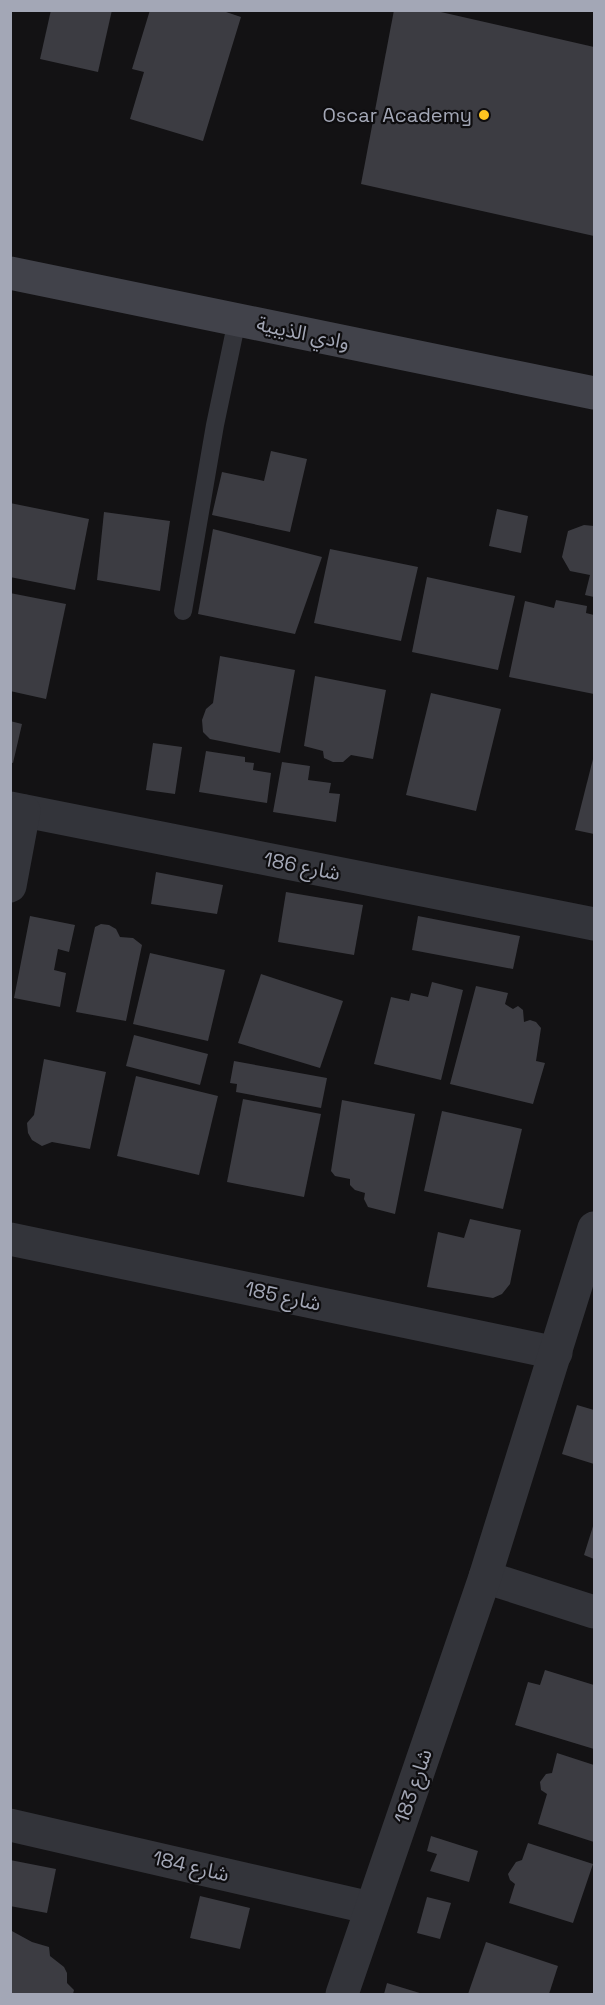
<svg xmlns="http://www.w3.org/2000/svg" width="605" height="2005" font-family="'Space Grotesk','Noto Sans Arabic',sans-serif">
	<rect width="100%" height="100%" fill="#131214"/>
	<!-- building -->
	<g fill="#3c3c42">
		<path d="M 51,10 L 112,10 L 98,72 L 40,59 Z"/>
		<path d="M 150,10 L 220,10 L 241,17 L 203,141 L 130,119 L 144,72 L 132,69 Z"/>
		<path d="M 394,10 L 432,10 L 594,47 L 594,236 L 361,184 Z"/>
		<path d="M 271,451 L 307,459 L 290,532 L 212,515 L 222,472 L 264,481 Z"/>
		<path d="M 10,503 L 89,519 L 75,590 L 10,577 Z"/>
		<path d="M 497,509 L 528,516 L 521,553 L 489,546 Z"/>
		<path d="M 104,512 L 170,521 L 160,591 L 97,580 Z"/>
		<path d="M 584,525 L 594,526 L 594,597 L 585,595 L 590,575 L 570,571 L 562,557 L 568,531 Z"/>
		<path d="M 213,529 L 322,557 L 295,634 L 198,614 Z"/>
		<path d="M 330,549 L 418,567 L 401,641 L 314,623 Z"/>
		<path d="M 427,577 L 515,596 L 498,670 L 412,652 Z"/>
		<path d="M 10,593 L 66,604 L 46,699 L 10,691 Z"/>
		<path d="M 556,600 L 587,606 L 586,613 L 594,615 L 594,694 L 509,677 L 525,601 L 554,608 Z"/>
		<path d="M 220,656 L 295,670 L 280,753 L 210,739 L 203,732 L 202,720 L 206,709 L 213,703 Z"/>
		<path d="M 315,676 L 386,690 L 373,759 L 351,755 L 343,762 L 333,762 L 324,758 L 323,751 L 304,746 Z"/>
		<path d="M 431,693 L 501,709 L 476,811 L 406,795 Z"/>
		<path d="M 10,721 L 22,724 L 13,763 L 10,762 Z"/>
		<path d="M 153,743 L 182,747 L 175,794 L 146,790 Z"/>
		<path d="M 206,751 L 245,757 L 245,762 L 254,763 L 253,770 L 271,773 L 267,803 L 199,792 Z"/>
		<path d="M 594,755 L 594,834 L 575,830 Z"/>
		<path d="M 282,762 L 310,766 L 308,780 L 331,783 L 329,793 L 340,794 L 336,822 L 273,812 Z"/>
		<path d="M 156,872 L 223,885 L 217,914 L 151,904 Z"/>
		<path d="M 286,892 L 363,905 L 354,955 L 278,942 Z"/>
		<path d="M 30,916 L 75,925 L 69,952 L 58,949 L 54,970 L 66,973 L 60,1007 L 14,998 Z"/>
		<path d="M 418,916 L 520,936 L 513,969 L 412,950 Z"/>
		<path d="M 101,924 L 109,925 L 116,929 L 120,937 L 133,938 L 142,945 L 126,1021 L 76,1012 L 95,927 Z"/>
		<path d="M 150,953 L 225,970 L 208,1041 L 133,1024 Z"/>
		<path d="M 261,974 L 343,1001 L 320,1068 L 238,1043 Z"/>
		<path d="M 432,982 L 463,990 L 441,1080 L 374,1064 L 391,997 L 409,1001 L 411,993 L 428,997 Z"/>
		<path d="M 476,986 L 508,993 L 505,1004 L 513,1009 L 518,1006 L 523,1010 L 524,1022 L 530,1020 L 536,1022 L 541,1028 L 536,1061 L 545,1063 L 533,1104 L 450,1084 Z"/>
		<path d="M 134,1035 L 208,1054 L 200,1085 L 126,1066 Z"/>
		<path d="M 44,1059 L 106,1072 L 90,1149 L 52,1142 L 42,1146 L 32,1140 L 28,1133 L 27,1123 L 34,1115 Z"/>
		<path d="M 234,1061 L 327,1078 L 321,1108 L 236,1092 L 237,1084 L 230,1083 Z"/>
		<path d="M 136,1076 L 218,1096 L 199,1175 L 117,1156 Z"/>
		<path d="M 243,1099 L 321,1114 L 304,1197 L 227,1182 Z"/>
		<path d="M 342,1100 L 415,1114 L 395,1214 L 368,1207 L 364,1199 L 365,1193 L 355,1190 L 350,1185 L 350,1179 L 335,1176 L 331,1171 Z"/>
		<path d="M 442,1111 L 522,1129 L 503,1209 L 424,1191 Z"/>
		<path d="M 470,1219 L 521,1230 L 510,1284 L 502,1294 L 493,1298 L 427,1287 L 438,1232 L 464,1238 Z"/>
		<path d="M 577,1405 L 594,1410 L 594,1464 L 562,1454 Z"/>
		<path d="M 594,1523 L 594,1559 L 584,1555 Z"/>
		<path d="M 545,1670 L 594,1685 L 594,1749 L 515,1725 L 528,1682 L 540,1685 Z"/>
		<path d="M 557,1753 L 594,1765 L 594,1842 L 538,1824 L 547,1794 L 541,1790 L 540,1782 L 546,1774 L 552,1773 Z"/>
		<path d="M 431,1836 L 478,1851 L 469,1882 L 430,1871 L 437,1854 L 427,1851 Z"/>
		<path d="M 528,1843 L 593,1864 L 573,1923 L 509,1903 L 515,1884 L 510,1880 L 508,1874 L 516,1862 L 522,1860 Z"/>
		<path d="M 10,1860 L 56,1869 L 47,1913 L 10,1906 Z"/>
		<path d="M 200,1896 L 250,1908 L 240,1949 L 190,1938 Z"/>
		<path d="M 427,1897 L 451,1903 L 440,1939 L 417,1933 Z"/>
		<path d="M 10,1930 L 32,1942 L 49,1947 L 50,1956 L 64,1967 L 67,1973 L 67,1983 L 74,1990 L 73,1994 L 10,1994 Z"/>
		<path d="M 486,1942 L 558,1966 L 549,1994 L 468,1994 Z"/>
		<path d="M 387,1983 L 423,1994 L 384,1994 Z"/>
	</g>
	<g fill="none" stroke-linecap="round" stroke-linejoin="round">
		<!-- lane -->
		<path stroke="#33343a" stroke-width="18" d="M 183,611 L 215,425 L 237,320"/>
		<!-- street -->
		<g stroke="#33343a" stroke-width="33">
			<path d="M 10,808 L 594,924"/>
			<path d="M 10,886 L 24,811"/>
			<path d="M 10,1239 L 556,1353"/>
			<path d="M 485,1577 L 594,1612"/>
			<path d="M 10,1825 L 371,1908"/>
			<path d="M 342,1994 L 485,1577 L 594,1228"/>
		</g>
		<!-- secondary -->
		<path stroke="#41424a" stroke-width="33" d="M 10,273 L 594,393"/>
	</g>
	<!-- markers -->
	<circle fill="#ffc520" stroke="#0e0d0f" stroke-width="2" cx="484" cy="115" r="6"/>
	<g text-anchor="middle" dominant-baseline="central" stroke-width="4.5" stroke-linejoin="round" paint-order="stroke">
		<!-- poi labels -->
		<g font-size="20" fill="#a3a7b6" stroke="#0e0d0f" text-anchor="end">
			<text x="472" y="115">Oscar Academy</text>
		</g>
		<!-- street labels -->
		<g font-size="20" fill="#a3a7b6" stroke="#0e0d0f">
			<text transform="translate(303 333) rotate(12)">وادي الذيبية</text>
			<text transform="translate(302 866) rotate(11)">شارع 186</text>
			<text transform="translate(283 1296) rotate(12)">شارع 185</text>
			<text transform="translate(413 1786) rotate(-71)">شارع 183</text>
			<text transform="translate(191 1866) rotate(13)">شارع 184</text>
		</g>
	</g>
	<!-- border -->
	<rect width="605" height="2005" fill="none" stroke="#a3a7b6" stroke-width="24"/>
</svg>
